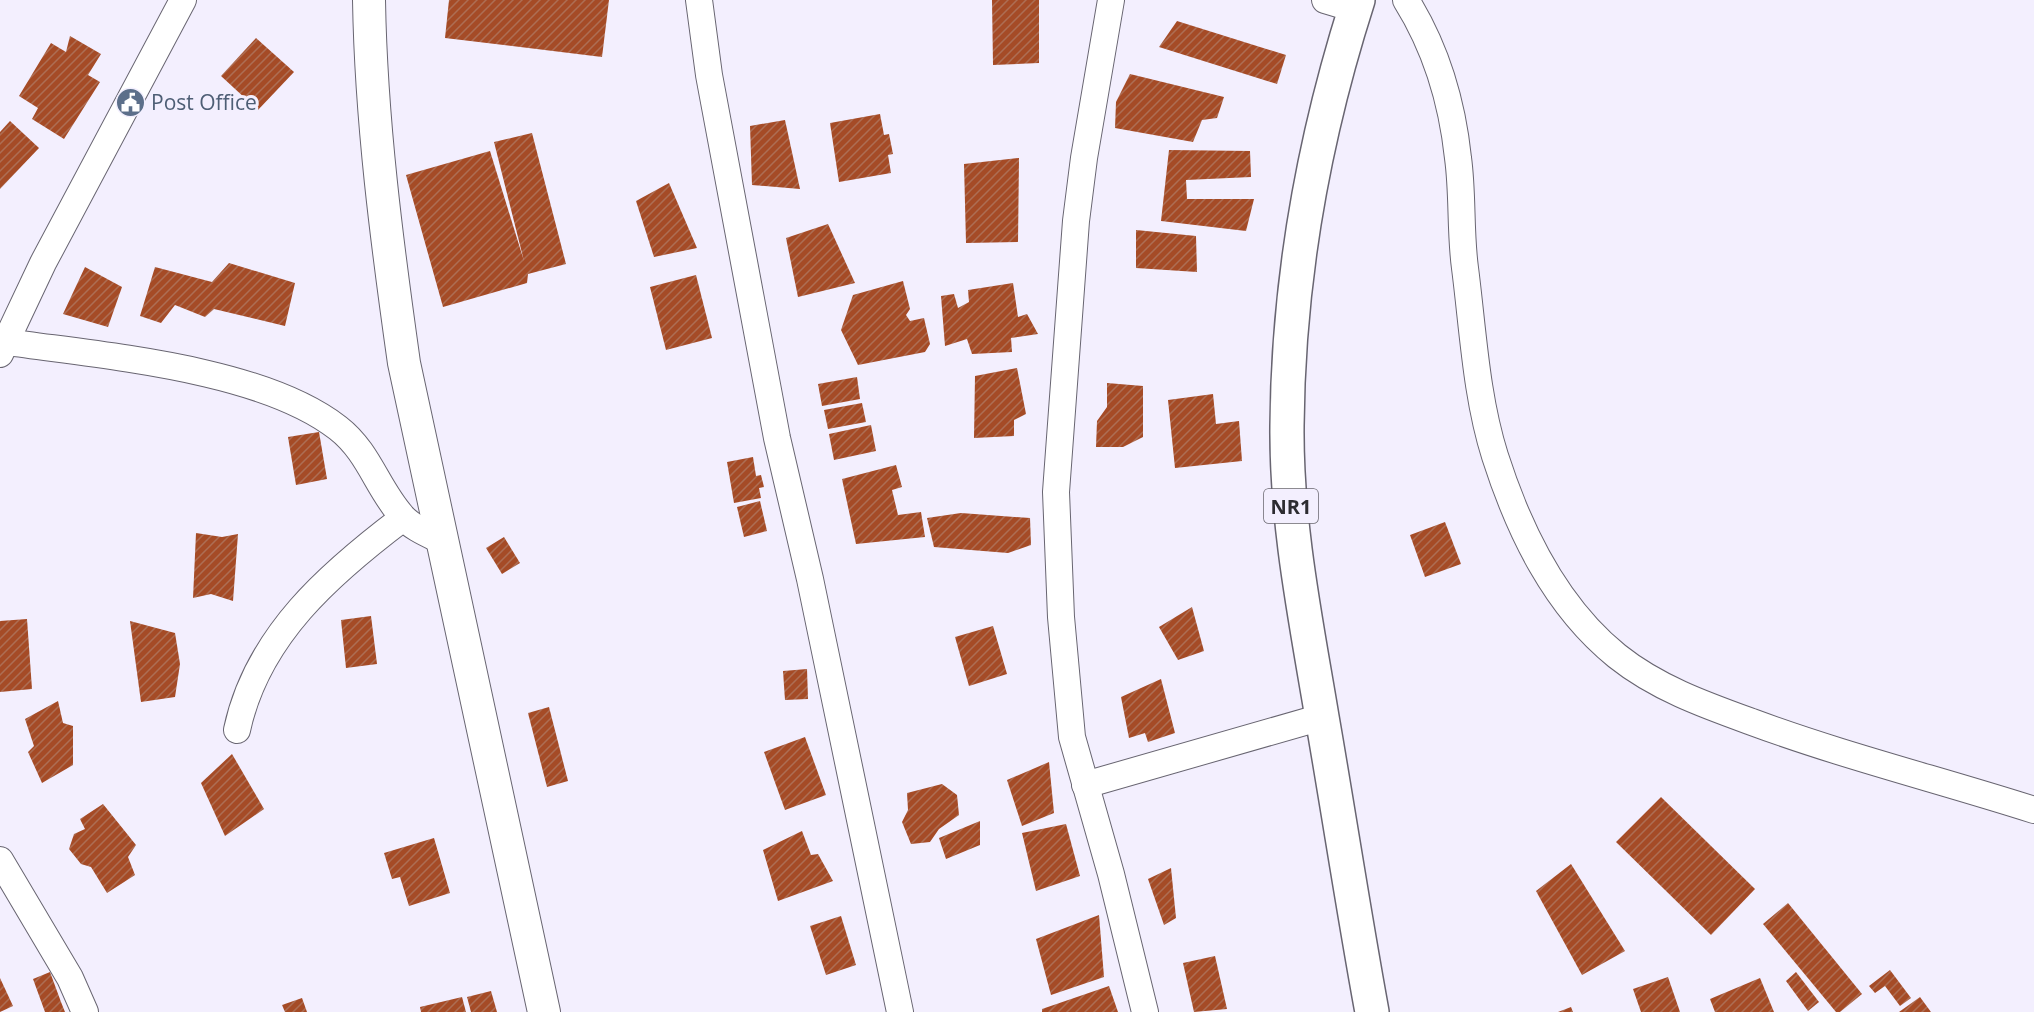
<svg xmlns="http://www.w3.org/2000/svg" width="2034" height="1012" font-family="'Open Sans',sans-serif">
	<defs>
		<pattern id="building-hatch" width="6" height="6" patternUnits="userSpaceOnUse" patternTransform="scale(1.5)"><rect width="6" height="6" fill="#a54b26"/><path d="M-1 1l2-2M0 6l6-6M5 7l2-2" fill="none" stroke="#ad6e54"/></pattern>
	</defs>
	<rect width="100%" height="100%" fill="#f3effe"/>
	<!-- building -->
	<g fill="url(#building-hatch)">
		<path d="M 449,0 L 609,0 L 602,57 L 445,38 Z"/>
		<path d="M 992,0 L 1039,0 L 1039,63 L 993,65 Z"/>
		<path d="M 1177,21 L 1286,55 L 1277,84 L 1159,47 Z"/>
		<path d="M 70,36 L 101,54 L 88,75 L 100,82 L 64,139 L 32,119 L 38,108 L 19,96 L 51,43 L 66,52 Z"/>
		<path d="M 256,38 L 294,72 L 258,110 L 221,76 Z"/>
		<path d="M 1130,74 L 1224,97 L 1217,118 L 1202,120 L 1193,142 L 1115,128 L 1116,102 Z"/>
		<path d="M 880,114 L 884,135 L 889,134 L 893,154 L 888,155 L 891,173 L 839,182 L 830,123 Z"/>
		<path d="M 785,120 L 800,189 L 752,185 L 750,126 Z"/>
		<path d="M 10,121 L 39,148 L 0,189 L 0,132 Z"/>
		<path d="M 532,133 L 566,264 L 528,274 L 527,283 L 443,307 L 406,175 L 490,151 L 524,261 L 494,142 Z"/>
		<path d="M 1169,150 L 1250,151 L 1251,177 L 1186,180 L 1187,199 L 1254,199 L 1246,231 L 1161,221 Z"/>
		<path d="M 1019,158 L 1018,242 L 966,243 L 964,164 Z"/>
		<path d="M 669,183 L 697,248 L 654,257 L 636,201 Z"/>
		<path d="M 828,224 L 855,283 L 798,297 L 786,238 Z"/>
		<path d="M 1136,230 L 1196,236 L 1197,272 L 1136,268 Z"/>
		<path d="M 229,263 L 295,283 L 285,326 L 214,309 L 205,317 L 175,305 L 161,323 L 140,316 L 155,267 L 212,282 Z"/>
		<path d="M 85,267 L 122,287 L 108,327 L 63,314 Z"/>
		<path d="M 696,275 L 712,338 L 666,350 L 650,287 Z"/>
		<path d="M 903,281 L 910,309 L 906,315 L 910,321 L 924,318 L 930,344 L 925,352 L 858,365 L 841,330 L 853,295 Z"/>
		<path d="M 1013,283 L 1018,317 L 1027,314 L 1038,334 L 1011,338 L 1012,352 L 972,354 L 967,339 L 945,346 L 941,296 L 954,294 L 958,308 L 969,302 L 968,290 Z"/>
		<path d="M 1017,368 L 1026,414 L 1014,420 L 1014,436 L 974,438 L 975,376 Z"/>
		<path d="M 857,377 L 860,399 L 822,406 L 818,384 Z"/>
		<path d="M 1107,383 L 1143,386 L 1143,437 L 1123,447 L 1096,447 L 1097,421 L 1107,407 Z"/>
		<path d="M 1213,394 L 1216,424 L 1239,421 L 1242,461 L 1175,468 L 1168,400 Z"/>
		<path d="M 862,403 L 866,422 L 828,429 L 824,410 Z"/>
		<path d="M 871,425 L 876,451 L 834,460 L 829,434 Z"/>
		<path d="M 319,432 L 327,479 L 296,485 L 288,437 Z"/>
		<path d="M 753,457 L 756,476 L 761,475 L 764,487 L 759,488 L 761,498 L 734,503 L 727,462 Z"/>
		<path d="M 896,465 L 902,487 L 892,490 L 898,515 L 921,512 L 925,537 L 856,544 L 842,479 Z"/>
		<path d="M 760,501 L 767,531 L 744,537 L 737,507 Z"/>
		<path d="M 961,513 L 1030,518 L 1031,545 L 1008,553 L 934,547 L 927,518 Z"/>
		<path d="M 1445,522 L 1461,564 L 1425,577 L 1410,535 Z"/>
		<path d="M 196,533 L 222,537 L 238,534 L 233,601 L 211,594 L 193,598 Z"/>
		<path d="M 504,537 L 520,563 L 502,574 L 486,548 Z"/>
		<path d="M 1192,607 L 1204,651 L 1178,660 L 1159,627 Z"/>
		<path d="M 371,616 L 377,664 L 346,668 L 341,620 Z"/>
		<path d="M 27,619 L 32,689 L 0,692 L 0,621 Z"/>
		<path d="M 130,621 L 175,633 L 180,664 L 175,697 L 141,702 Z"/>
		<path d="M 993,626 L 1007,674 L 969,686 L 955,637 Z"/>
		<path d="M 807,669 L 808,699 L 785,700 L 783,671 Z"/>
		<path d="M 1161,679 L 1175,733 L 1148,742 L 1145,733 L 1129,738 L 1121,697 Z"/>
		<path d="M 58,701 L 63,723 L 73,726 L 73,765 L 42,783 L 28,752 L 34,746 L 25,719 Z"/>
		<path d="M 549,707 L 568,781 L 547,787 L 528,713 Z"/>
		<path d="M 805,737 L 826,795 L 785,810 L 764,752 Z"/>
		<path d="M 232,754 L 264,809 L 225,836 L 201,783 Z"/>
		<path d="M 1049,762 L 1054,813 L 1022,826 L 1007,780 Z"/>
		<path d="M 942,784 L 957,795 L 959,815 L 939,829 L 930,842 L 911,844 L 902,822 L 908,810 L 907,793 Z"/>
		<path d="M 1661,797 L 1755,889 L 1711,935 L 1616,842 Z"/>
		<path d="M 103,804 L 136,845 L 128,857 L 135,875 L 107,893 L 91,867 L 81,864 L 69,849 L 74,834 L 85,829 L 80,819 Z"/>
		<path d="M 980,821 L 980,845 L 946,859 L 939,838 Z"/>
		<path d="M 1066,824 L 1080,876 L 1036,891 L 1022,833 Z"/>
		<path d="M 802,831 L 811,855 L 818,854 L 833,881 L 778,901 L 763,850 Z"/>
		<path d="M 434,838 L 450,893 L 409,906 L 400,877 L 392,879 L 384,853 Z"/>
		<path d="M 1571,864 L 1625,951 L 1582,975 L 1536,891 Z"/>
		<path d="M 1171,868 L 1176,918 L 1164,925 L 1148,879 Z"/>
		<path d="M 1788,903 L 1862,994 L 1840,1012 L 1836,1012 L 1763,924 Z"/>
		<path d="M 1099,915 L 1104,977 L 1051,995 L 1036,939 Z"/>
		<path d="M 841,916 L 856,965 L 826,975 L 810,926 Z"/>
		<path d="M 1215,956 L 1227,1009 L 1194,1012 L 1183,963 Z"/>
		<path d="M 1890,970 L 1911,998 L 1900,1006 L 1885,986 L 1875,993 L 1869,986 Z"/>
		<path d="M 50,972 L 61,1002 L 65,1012 L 45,1012 L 33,979 Z"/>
		<path d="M 1796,972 L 1819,1002 L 1808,1011 L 1786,981 Z"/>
		<path d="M 1668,977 L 1680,1012 L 1641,1012 L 1633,989 Z"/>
		<path d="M 0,978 L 13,1006 L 0,1012 Z"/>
		<path d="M 1760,978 L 1774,1012 L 1715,1012 L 1710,999 Z"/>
		<path d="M 1109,986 L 1118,1012 L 1042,1012 L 1042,1009 Z"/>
		<path d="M 491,991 L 497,1012 L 471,1012 L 467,997 Z"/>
		<path d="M 462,997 L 466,1012 L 421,1012 L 420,1007 Z"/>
		<path d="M 1920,997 L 1931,1012 L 1899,1012 Z"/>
		<path d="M 302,998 L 307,1012 L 285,1012 L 282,1005 Z"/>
		<path d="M 1571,1007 L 1573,1012 L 1558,1012 Z"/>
	</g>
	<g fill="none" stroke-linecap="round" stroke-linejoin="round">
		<defs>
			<g id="minor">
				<path d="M 699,0 L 709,75 L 777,438 L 810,579 L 900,1012"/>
				<path d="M 1111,0 L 1084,158 L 1076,221 L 1056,492 L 1061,617 L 1072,737 L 1111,874 L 1145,1012"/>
				<path d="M 1325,0 L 1355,9"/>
				<path d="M 1406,0 C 1436,48 1452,101 1458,158 C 1463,194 1460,231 1465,268 C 1473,330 1476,396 1495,456 C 1519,531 1555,606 1617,656 C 1657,688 1705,705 1752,722 C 1844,756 1940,780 2034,810"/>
				<path d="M 7,342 C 103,356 261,368 338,428 C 369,452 377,488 402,516 C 412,528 430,535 444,542"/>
				<path d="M 0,354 L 43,263 L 183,0"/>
				<path d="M 237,730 C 257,636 330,573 403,518"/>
				<path d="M 1085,785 L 1322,717"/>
				<path d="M 0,860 L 70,978 L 85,1012"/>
			</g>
			<path id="tertiary" d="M 369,0 C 371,121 387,243 404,363 L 544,1012"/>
			<path id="trunk" d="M 1358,0 C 1314,137 1288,282 1287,426 C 1286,524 1306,621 1322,717 C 1339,815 1354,914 1372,1012"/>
		</defs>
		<!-- minor casing -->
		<use href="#minor" stroke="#686571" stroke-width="28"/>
		<!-- tertiary casing -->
		<use href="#tertiary" stroke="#686571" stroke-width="34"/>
		<!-- trunk casing -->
		<use href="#trunk" stroke="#686571" stroke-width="36"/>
		<!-- minor -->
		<use href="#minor" stroke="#fff" stroke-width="26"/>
		<!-- tertiary -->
		<use href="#tertiary" stroke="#fff" stroke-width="32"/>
		<!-- trunk -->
		<use href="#trunk" stroke="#fff" stroke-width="33"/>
	</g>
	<!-- icons -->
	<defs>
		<symbol id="civic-disc" viewBox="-11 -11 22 22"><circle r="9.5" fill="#5c6f8a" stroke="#f3effe"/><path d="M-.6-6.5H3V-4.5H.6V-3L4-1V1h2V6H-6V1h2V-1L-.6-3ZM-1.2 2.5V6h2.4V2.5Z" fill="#fff"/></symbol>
	</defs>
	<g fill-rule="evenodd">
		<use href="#civic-disc" x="114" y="86" width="33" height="33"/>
	</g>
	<g text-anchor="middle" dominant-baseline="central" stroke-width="6" stroke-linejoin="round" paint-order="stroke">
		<!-- shield labels -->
		<rect fill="#f3effe" stroke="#68666e" stroke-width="1.5" x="1264" y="489" width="54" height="34" rx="4.5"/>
		<g font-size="20" font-weight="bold" fill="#2d2c31">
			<text x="1291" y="506">NR1</text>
		</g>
		<!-- service labels -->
		<g font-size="21" fill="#4e5e75" stroke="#f3effe" text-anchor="start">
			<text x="151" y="102">Post Office</text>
		</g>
	</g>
</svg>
